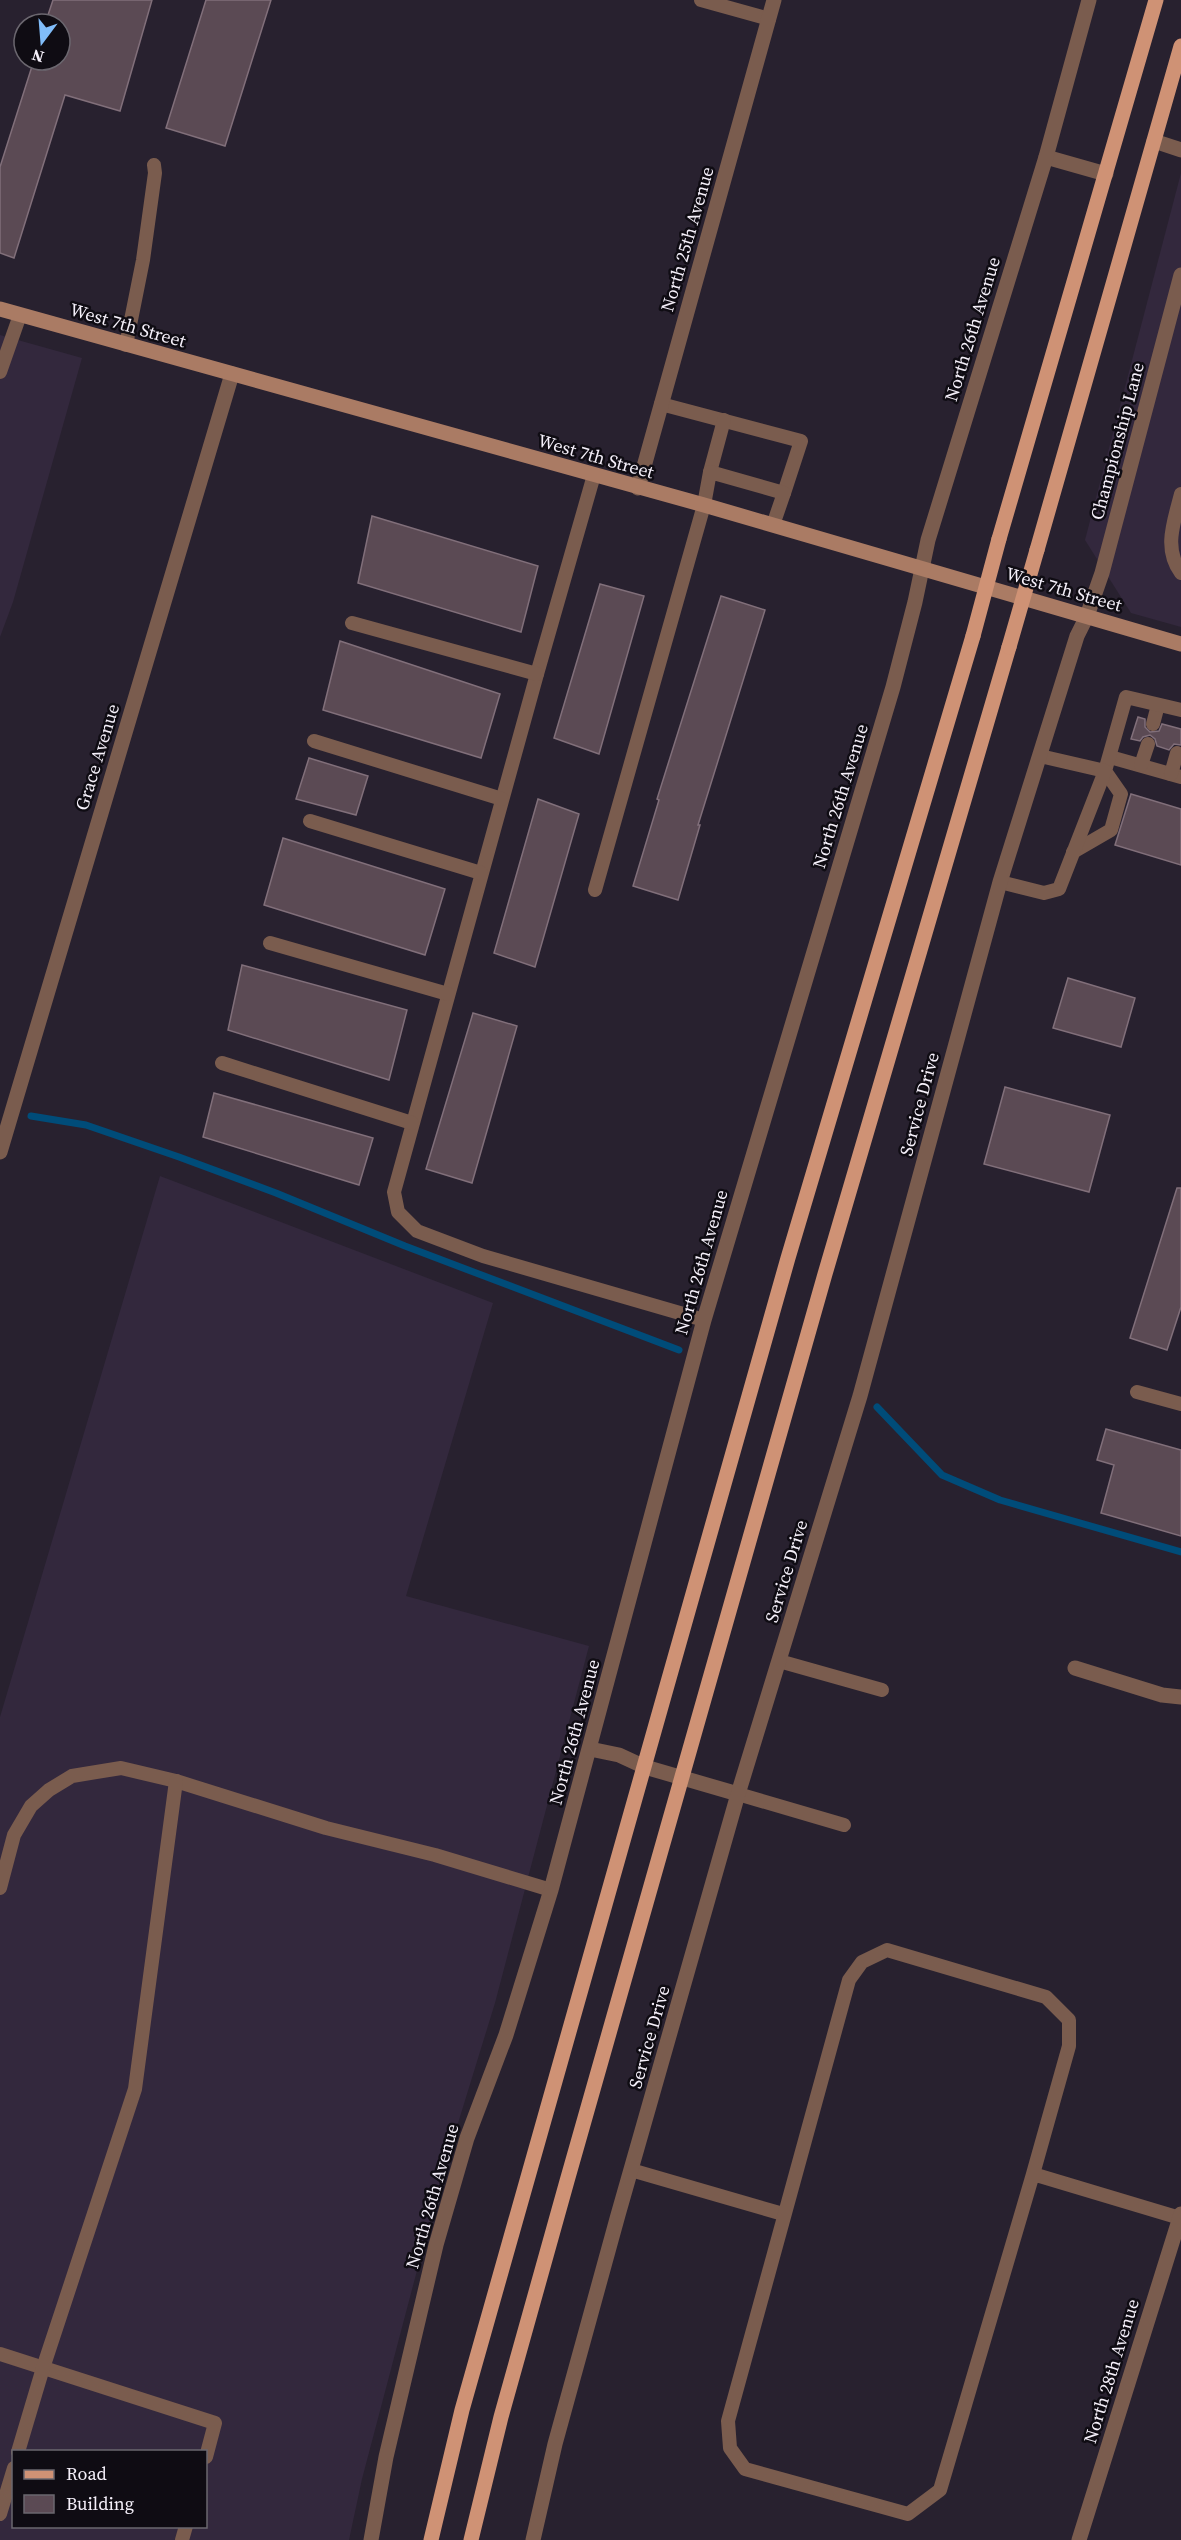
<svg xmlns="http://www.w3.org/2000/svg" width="1181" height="2540" font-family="'Source Serif 4',serif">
	<rect width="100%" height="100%" fill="#28212f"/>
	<!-- built -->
	<g fill="#33283d" fill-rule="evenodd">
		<path d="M 1181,173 L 1181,627 L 1131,613 L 1085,540 Z"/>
		<path d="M 0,335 L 82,358 L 13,602 L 0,637 Z"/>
		<path d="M 160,1176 L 493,1303 L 406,1596 L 589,1646 L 495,2003 L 443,2172 L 362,2479 L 349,2540 L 0,2540 L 0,1717 ZM 14,2452 L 206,2452 L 206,2526 L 14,2526 Z"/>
	</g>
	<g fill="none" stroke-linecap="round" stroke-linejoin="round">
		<!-- stream -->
		<g stroke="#004c79" stroke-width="7">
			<path d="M 31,1116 L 86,1125 L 179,1157 L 276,1193 L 405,1246 L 679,1350"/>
			<path d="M 877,1407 L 942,1475 L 1000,1500 L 1181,1552"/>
		</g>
	</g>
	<!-- building -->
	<g fill="#5b4a54" stroke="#816f7a" stroke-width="1.5">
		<path d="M 53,0 L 152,0 L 120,111 L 65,95 L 14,258 L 0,253 L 0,167 L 34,60 L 60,60 L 60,24 L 45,24 Z"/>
		<path d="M 206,0 L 271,0 L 225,146 L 166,128 Z"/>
		<path d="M 372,516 L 538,566 L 521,632 L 358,583 Z"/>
		<path d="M 600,584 L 644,596 L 599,754 L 554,738 Z"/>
		<path d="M 721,596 L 765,610 L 698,825 L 700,825 L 678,900 L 633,886 L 659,800 L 657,799 Z"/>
		<path d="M 340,641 L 500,694 L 481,758 L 323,710 Z"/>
		<path d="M 1138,717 L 1145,719 L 1145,727 L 1150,732 L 1159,731 L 1162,724 L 1181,729 L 1181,745 L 1174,744 L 1169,750 L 1157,746 L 1155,739 L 1150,735 L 1143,737 L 1140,741 L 1131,739 Z"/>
		<path d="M 309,758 L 368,776 L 356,815 L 296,799 Z"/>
		<path d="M 1131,794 L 1181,809 L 1181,865 L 1115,845 Z"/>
		<path d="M 538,799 L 579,814 L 535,967 L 494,953 Z"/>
		<path d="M 283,838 L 445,889 L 425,955 L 264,905 Z"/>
		<path d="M 242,965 L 407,1010 L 389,1080 L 228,1030 Z"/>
		<path d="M 1068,978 L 1135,998 L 1121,1047 L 1053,1028 Z"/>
		<path d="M 473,1013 L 517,1026 L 472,1183 L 426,1169 Z"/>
		<path d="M 1005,1087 L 1110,1115 L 1089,1192 L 984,1164 Z"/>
		<path d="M 214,1093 L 373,1138 L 359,1185 L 203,1137 Z"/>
		<path d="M 1177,1188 L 1181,1188 L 1181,1307 L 1167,1350 L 1130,1338 Z"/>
		<path d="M 1106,1429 L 1181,1450 L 1181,1536 L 1101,1513 L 1114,1465 L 1097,1460 Z"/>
	</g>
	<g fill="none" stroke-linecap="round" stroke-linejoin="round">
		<!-- service -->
		<g stroke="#7a5c4e" stroke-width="14">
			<path d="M 701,0 L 769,19"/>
			<path d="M 126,345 L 143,260 L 155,173 L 154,165"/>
			<path d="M 0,372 L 20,315"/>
			<path d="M 661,404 L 801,441 L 784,493"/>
			<path d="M 710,472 L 724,420"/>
			<path d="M 594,475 L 537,674 L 394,1192 L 398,1212 L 417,1231 L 483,1256 L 704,1320"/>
			<path d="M 1181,494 C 1174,522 1163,548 1181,573"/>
			<path d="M 352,623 L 537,674"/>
			<path d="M 1153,724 L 1158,705"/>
			<path d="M 314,741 L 502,799"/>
			<path d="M 1110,757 L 1181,777"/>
			<path d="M 1141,765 L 1148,744"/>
			<path d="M 1171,774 L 1177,753"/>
			<path d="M 310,821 L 481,873"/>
			<path d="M 1073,852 L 1111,830 L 1121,794 L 1105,771 L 1126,697 L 1181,710"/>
			<path d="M 1000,882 L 1044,893 L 1059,889 L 1105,771 L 1040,756"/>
			<path d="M 595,890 L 704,505 L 710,472 L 784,493 L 773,525"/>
			<path d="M 270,943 L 448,994"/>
			<path d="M 222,1063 L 412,1123"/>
			<path d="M 1137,1392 L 1181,1404"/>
			<path d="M 779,1661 L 882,1690"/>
			<path d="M 738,1794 L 844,1825"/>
			<path d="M 0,1888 L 14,1835 L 31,1806 L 49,1790 L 72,1776 L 121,1768 L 176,1781 L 326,1828 L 435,1855 L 551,1890"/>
			<path d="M 631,2170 L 783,2214"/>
			<path d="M 1033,2174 L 1069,2046 L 1069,2020 L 1046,1997 L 887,1950 L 862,1962 L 849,1980 L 728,2421 L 730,2448 L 745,2469 L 908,2514 L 940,2490 L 1033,2174 L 1180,2218"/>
			<path d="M 0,2354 L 215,2423 L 206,2457"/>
			<path d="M 18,2452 L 43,2368 L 135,2089 L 176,1781"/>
			<path d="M 0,2514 L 14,2468"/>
			<path d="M 182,2540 L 186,2526"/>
		</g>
		<!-- minor -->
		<g stroke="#7a5c4e" stroke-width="15">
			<path d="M 1154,141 L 1181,150"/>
			<path d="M 1046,157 L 1106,174"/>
			<path d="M 638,488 L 774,0"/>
			<path d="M 0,1152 L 232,374"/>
			<path d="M 1075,1668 L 1162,1695 L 1181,1697"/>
			<path d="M 590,1749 L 619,1755 L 645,1767 L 738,1794"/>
			<path d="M 371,2540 L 386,2457 L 436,2245 L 467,2138 L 506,2035 L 551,1890 L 704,1320 L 893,687 L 915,602 L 928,540 L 1046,157 L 1089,0"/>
			<path d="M 533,2540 L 555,2444 L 618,2215 L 738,1794 L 860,1396 L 1000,882 L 1077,636 L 1087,616 L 1102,573 L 1181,275"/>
			<path d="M 1079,2540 L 1181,2214"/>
		</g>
		<!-- secondary -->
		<path stroke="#aa7b64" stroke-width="15" d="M 0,309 L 704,505 L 1181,644"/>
		<!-- primary -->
		<g stroke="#cf9275" stroke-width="15">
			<path d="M 999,539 L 1156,0"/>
			<path d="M 1037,550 L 1181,46"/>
			<path d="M 431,2540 L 462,2410 L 788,1258 L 973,636"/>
			<path d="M 471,2540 L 501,2417 L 567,2181 L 825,1274 L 1009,647"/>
		</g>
		<!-- primary-bridge -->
		<g stroke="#cf9275" stroke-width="15">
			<path d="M 973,636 L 999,539"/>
			<path d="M 1009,647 L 1037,550"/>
		</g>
	</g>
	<g text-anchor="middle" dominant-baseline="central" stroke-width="5" stroke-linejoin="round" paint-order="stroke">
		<!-- street labels -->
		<g font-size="18" fill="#f5f0fa" stroke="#0f0c13">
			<text transform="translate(687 239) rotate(-74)">North 25th Avenue</text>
			<text transform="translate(128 325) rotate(16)">West 7th Street</text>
			<text transform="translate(972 329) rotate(-73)">North 26th Avenue</text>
			<text transform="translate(1117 441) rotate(-75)">Championship Lane</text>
			<text transform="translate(596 456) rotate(16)">West 7th Street</text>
			<text transform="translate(1064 589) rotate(16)">West 7th Street</text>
			<text transform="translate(97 757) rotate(-73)">Grace Avenue</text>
			<text transform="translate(840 796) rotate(-73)">North 26th Avenue</text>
			<text transform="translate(919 1104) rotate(-75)">Service Drive</text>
			<text transform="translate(701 1262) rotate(-74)">North 26th Avenue</text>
			<text transform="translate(786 1571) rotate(-73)">Service Drive</text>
			<text transform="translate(574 1732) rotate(-75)">North 26th Avenue</text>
			<text transform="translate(649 2037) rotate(-74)">Service Drive</text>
			<text transform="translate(432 2196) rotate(-74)">North 26th Avenue</text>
			<text transform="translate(1111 2371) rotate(-73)">North 28th Avenue</text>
		</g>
	</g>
	<!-- legend -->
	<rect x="12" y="2450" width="195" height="78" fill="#0f0c13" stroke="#6b676f" stroke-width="1.5"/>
	<rect x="24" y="2470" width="30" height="9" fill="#cf9275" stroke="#6b676f" stroke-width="1.5"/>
	<text x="66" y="2480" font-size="18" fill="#f5f0fa">Road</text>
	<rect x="24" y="2495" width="30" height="18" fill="#5b4a54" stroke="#6b676f" stroke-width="1.5"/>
	<text x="66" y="2510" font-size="18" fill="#f5f0fa">Building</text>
	<!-- north arrow -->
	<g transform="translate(42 42) rotate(196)"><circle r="28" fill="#0f0c13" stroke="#6b676f" stroke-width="1.5"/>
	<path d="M0-4.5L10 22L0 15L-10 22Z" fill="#81bdfa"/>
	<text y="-9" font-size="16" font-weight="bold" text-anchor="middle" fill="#f5f0fa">N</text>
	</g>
</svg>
